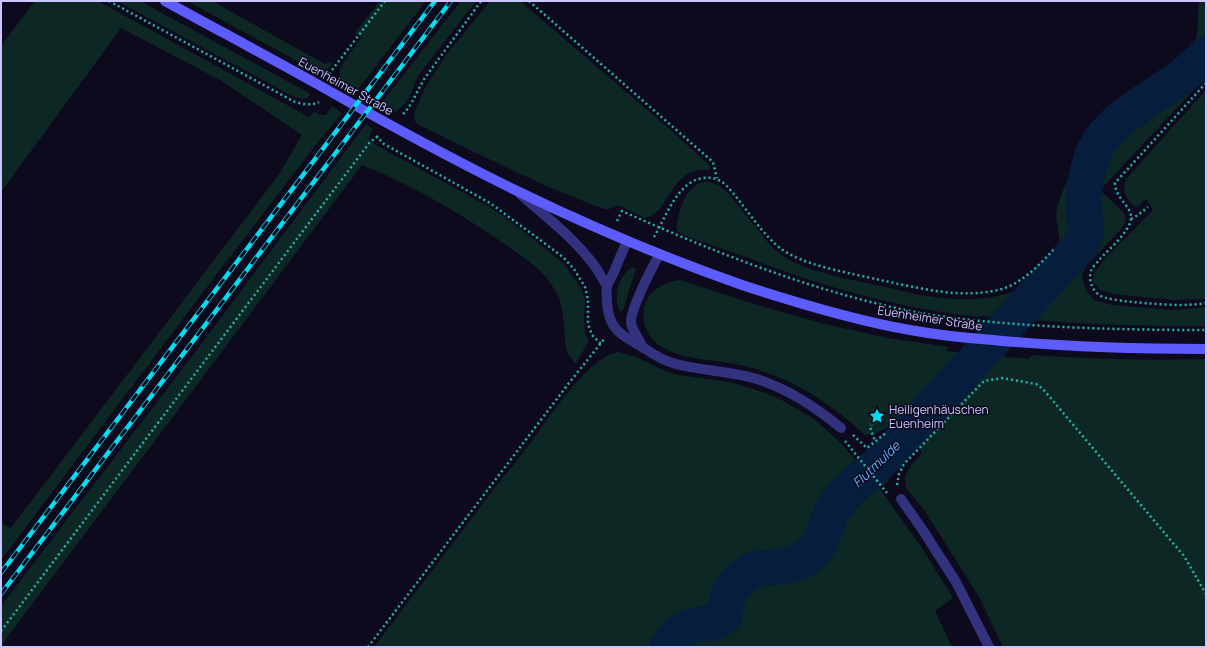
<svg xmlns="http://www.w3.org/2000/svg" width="1207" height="648" viewBox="0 0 1207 648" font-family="Manrope,sans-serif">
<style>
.green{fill:#0d2725}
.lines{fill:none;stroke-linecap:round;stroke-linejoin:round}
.river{stroke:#071d3e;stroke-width:36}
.path{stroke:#25b4a8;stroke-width:2.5;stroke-dasharray:2 3;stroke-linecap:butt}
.street{stroke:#33327f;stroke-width:10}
.secondary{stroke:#5d5dff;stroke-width:10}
.rail-casing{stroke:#00def1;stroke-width:4.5}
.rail{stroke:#0d0a1d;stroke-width:3;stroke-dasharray:9;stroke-linecap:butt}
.labels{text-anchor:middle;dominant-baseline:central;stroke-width:3;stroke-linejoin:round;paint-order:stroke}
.street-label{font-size:12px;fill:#cbc6ff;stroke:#0d0a1d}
.poi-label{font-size:12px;fill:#cbc6ff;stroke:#0d0a1d;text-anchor:start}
.water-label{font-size:13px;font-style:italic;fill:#54b4ff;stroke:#0d0a1d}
</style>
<rect width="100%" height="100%" fill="#0d0a1d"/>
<g class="green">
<polygon points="35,1 98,1 309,117 314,112 322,115 326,115 332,106 342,113 314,147 210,283 1,560 1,523 11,528 280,173 302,135 220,80 121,28 1,192 1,46"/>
<path d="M117,1H140L309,93L310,95C307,101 300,98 294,97Z"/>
<path d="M187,1H212L325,64L333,62C329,68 326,73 319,73Z"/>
<polygon points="380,1 426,1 355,93 344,87 339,72 345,60 361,38 355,33"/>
<polygon points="461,1 476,1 418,76 409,98 403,106 395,112 379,106"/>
<path d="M490,1H520L673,132L709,165L710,170C669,166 672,212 645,218L618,205C610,210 607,210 598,207L544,185L455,143L417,124L415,121L414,118L415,111L425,88L446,55Z"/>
<path d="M1199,1H1206V77L1100,190L1124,213C1127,219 1125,223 1122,228L1084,269L1082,278L1084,285L1088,293L1094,300L1112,305L1172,310L1206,307V326C1130,327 1055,323 980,316L979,317C896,308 821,286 743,256C721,248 698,241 677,232C676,224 678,218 680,210C687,186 705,171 727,192L772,247C780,254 793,263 803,266C826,275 852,280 877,285C902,291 929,298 955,299C974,300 994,298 1012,292C1024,288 1051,265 1059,254C1059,246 1060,238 1058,230C1058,225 1056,219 1056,215C1057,202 1064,189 1069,177C1079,149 1092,124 1117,106C1141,88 1179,74 1193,46C1200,32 1197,16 1199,1Z"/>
<path d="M1206,90V299L1175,300L1112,294L1099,289L1093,282L1094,274L1104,260L1153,210L1146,199L1138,207C1131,206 1124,196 1124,189C1124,186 1125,182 1126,179Z"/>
<path d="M366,124L373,129L370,135L369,139L376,145L493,209L511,222L556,257L565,265L581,288L584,296L585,304L584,318L585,334L589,340L576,364C574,362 571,359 570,357C566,352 565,343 565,337C563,322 564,305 556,292C545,271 525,258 506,245C461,214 413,185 362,165L3,643V647H1V606L193,355Z"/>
<path d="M632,267L636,268L635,272L624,307L622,311H620C613,296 618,277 632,267Z"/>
<path d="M680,280L751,303L820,323L888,338L949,347L945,351L1029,359L1032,355C1090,359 1148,361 1206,359V647H1003L979,597L925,511L906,488L905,476L911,465L921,454V450L918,448C911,452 901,460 896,467C892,475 890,479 884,486L859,455L866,457L870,456L890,437L892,433V430L888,427C880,431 874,435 865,435C829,401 784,373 735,364C709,359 681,360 659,345C641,332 637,305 655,290C662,284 671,281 680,280Z"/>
<path d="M618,352L636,357L663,370L678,375L729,382L750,388L766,393L780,399L814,419L841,443L880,489L920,545L953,598L935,611L952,647H374L500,481C512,467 523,453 534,438C553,413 587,358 618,352Z"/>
</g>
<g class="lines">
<path class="river" d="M667,647C677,630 686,626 706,623C711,623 716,622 720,619C726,615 725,610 726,603C730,587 740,576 754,570C759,568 764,568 769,568C785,566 799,565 811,554C824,541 824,529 831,514C834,507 838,502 843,496C857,481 875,468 889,453C953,384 1017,315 1080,246C1082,243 1084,239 1085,235C1088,227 1083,209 1083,199C1084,186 1088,169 1092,157C1108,111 1175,92 1206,54"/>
<g class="path">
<path d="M109,1L295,102C303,104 312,106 319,102"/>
<polyline points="529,1 713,162 717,178"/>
<polyline points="329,74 385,1"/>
<path d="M1206,83L1115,183C1115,198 1132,207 1131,218C1130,232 1109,249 1100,259C1097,263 1092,267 1091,271C1088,281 1093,293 1103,297C1112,300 1123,301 1133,302C1157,304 1182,307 1206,303"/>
<path d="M403,114C413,104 417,90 425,78C443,52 463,27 481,1"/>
<polyline points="378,136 377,137 384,144 490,203 551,248 564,258 574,269 585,287 588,300 588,324 592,335 601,344"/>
<polyline points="1131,219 1138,215 1148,207"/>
<path d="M617,221L622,211C714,252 812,291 910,311C950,319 990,322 1030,325C1089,329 1147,330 1206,330"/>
<path d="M654,237C666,217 678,180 704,178C713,177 718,179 725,184C744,204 758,230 780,248C803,266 851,273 880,280C904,285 929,291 954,293C970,294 987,293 1002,289C1024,282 1040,264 1054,249"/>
<polyline points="874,419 870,427 875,441"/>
<polyline points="853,435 867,448 887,432"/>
<polyline points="845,441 887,493"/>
<polyline points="897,485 899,474 904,464 984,381 1002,378 1036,384 1043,389 1184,556 1206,594"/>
<polyline points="1,631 370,142 377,137"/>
<polyline points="368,647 569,383 605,338"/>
</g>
<g class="street">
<path d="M520,194C546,217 576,239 596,268C600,274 603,280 607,286"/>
<path d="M627,241C623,251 618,261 614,272C612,276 609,281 607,286C606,291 607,298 607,304C610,332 622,335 644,348C654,355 664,361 676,364C703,371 730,371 757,379C788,389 817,408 841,428"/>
<path d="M643,348C640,341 632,329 631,323C630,310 652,268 659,255"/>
<polyline points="901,499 922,529 956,582 989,647"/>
</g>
<path class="secondary" d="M165,1C216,29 267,56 317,84C382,121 448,157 515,190C589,226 665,258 742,285C797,303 853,320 910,330C937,335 966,338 993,340C1064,347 1135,349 1206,349"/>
<defs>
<g id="rail">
<polyline points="1,573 435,1"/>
<polyline points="1,594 451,1"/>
</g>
</defs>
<use href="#rail" class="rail-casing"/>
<use href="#rail" class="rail"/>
</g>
<defs>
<symbol id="sight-bare" viewBox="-9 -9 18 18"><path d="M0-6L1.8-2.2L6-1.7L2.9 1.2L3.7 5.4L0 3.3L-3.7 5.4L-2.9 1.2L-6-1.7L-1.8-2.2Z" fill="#00def1" stroke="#0d0a1d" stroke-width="2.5" paint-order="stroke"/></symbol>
</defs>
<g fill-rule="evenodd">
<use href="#sight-bare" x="866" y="405" width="22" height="22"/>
</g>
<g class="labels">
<g class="street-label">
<text transform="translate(346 86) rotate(29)">Euenheimer Straße</text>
<text transform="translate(930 318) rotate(9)">Euenheimer Straße</text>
</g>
<g class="poi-label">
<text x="889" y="409">Heiligenhäuschen<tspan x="889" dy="14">Euenheim</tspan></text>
</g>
<g class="water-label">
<text transform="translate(876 464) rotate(-44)">Flutmulde</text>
</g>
</g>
<rect width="1207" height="648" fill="none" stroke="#cbc6ff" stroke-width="4"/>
</svg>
